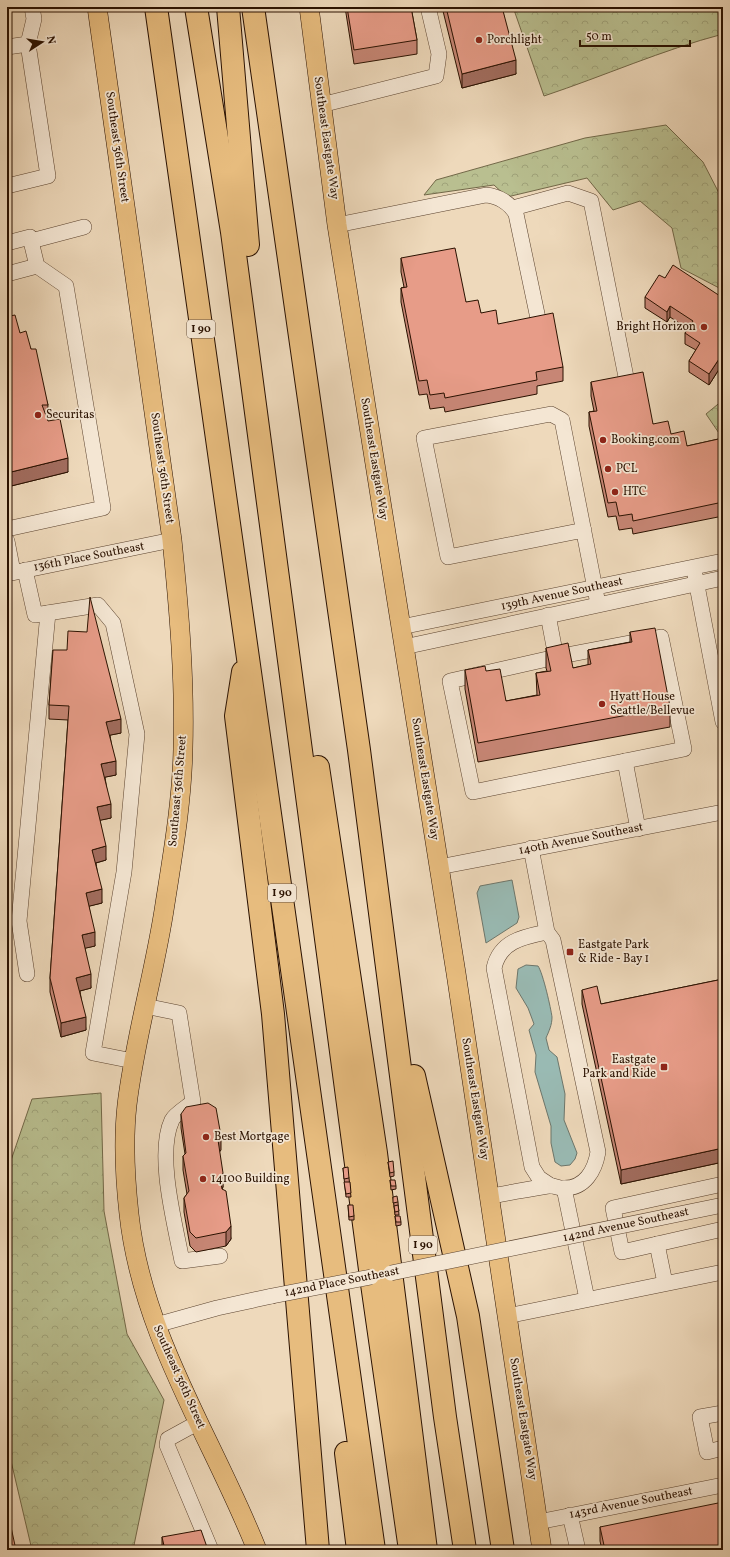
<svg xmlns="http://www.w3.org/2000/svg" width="730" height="1557" viewBox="0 0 730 1557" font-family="Vollkorn,serif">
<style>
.forest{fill:url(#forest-crowns);stroke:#726848}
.water{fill:#99bab3;stroke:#6d766b}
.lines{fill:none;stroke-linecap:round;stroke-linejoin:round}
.minor-casing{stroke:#5b432f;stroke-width:16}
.major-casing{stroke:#2a1100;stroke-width:20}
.highway-casing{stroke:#2a1100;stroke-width:24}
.minor{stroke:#f4e6d3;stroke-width:15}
.major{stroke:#e7bc7e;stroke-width:19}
.highway{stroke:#e7bc7e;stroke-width:22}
.minor-bridge-casing{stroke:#5b432f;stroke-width:16;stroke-linecap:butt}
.minor-bridge{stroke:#f4e6d3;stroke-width:15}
.wall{fill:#c78675;stroke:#2a1100}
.shaded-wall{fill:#a26d5f;stroke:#2a1100}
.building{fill:#e79c88;stroke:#2a1100}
.poi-dot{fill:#8f2418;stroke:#f4e6d3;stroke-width:1.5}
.labels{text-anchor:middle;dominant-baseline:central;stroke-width:3.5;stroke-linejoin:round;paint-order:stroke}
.shield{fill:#f4e6d3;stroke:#67513f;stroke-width:1}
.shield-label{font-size:11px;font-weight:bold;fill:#2a1100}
.poi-label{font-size:12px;fill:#2a1100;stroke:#f4e6d3;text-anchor:start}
.street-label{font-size:12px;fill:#2a1100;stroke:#f4e6d3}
</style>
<defs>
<pattern id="forest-crowns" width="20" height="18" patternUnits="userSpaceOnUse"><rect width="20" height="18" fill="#b9bf90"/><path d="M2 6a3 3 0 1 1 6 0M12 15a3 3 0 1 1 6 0" fill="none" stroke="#9fa37a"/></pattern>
</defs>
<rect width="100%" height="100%" fill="#eed9bb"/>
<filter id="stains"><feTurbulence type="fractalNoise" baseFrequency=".005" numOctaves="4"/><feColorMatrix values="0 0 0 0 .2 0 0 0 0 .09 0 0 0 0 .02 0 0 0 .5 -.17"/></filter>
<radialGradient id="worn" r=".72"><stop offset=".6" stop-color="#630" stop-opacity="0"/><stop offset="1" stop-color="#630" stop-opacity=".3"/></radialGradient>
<g class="forest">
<path d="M513,7H723V34C662,50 604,76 544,96Z"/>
<polygon points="666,125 703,162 720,195 723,193 723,290 681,268 672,228 640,201 613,210 587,178 507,197 494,185 424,195 436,180 585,138"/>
<polygon points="723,400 723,439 706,414"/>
<polygon points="101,1093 104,1211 127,1334 164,1400 133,1550 32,1550 7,1444 7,1172 32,1099"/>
</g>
<g class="water">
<polygon points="512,880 519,917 517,923 486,943 477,893 480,886"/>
<path d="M526,965L538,966C543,973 551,1009 552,1017C552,1025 549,1031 546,1038L549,1050L557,1057L565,1094L564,1120L577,1153L575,1159L570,1165L561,1166L555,1162L551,1143V1126L535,1072L536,1055L529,1030L534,1024L528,1008L516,988L518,969Z"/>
</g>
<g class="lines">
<defs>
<g id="minor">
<polyline points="7,47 28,44"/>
<polyline points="321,105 436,76 439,54 428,7"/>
<polyline points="7,186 48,176 28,44 34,19 32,7"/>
<polyline points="513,208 568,193 591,201 627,382"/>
<path d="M337,225L486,195C498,196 510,203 516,214L540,328"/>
<polyline points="31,241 84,227"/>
<polyline points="7,243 30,237 37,266 66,286 103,508 7,529"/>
<polyline points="7,274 37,266"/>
<polyline points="584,530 448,557 424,438 551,414 562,420 598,604"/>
<polyline points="7,541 13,572"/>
<polyline points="25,570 35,615 98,605 113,623 137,734 124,872 93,1053 133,1061"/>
<polyline points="7,574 172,540"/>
<polyline points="695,575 723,722"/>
<polyline points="548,615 556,657"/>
<polyline points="401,627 723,561"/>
<polygon points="661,637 684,749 473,792 450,681 556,657"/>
<polyline points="404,647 723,578"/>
<polyline points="625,761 638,829"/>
<polyline points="439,867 723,812"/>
<path d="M547,932C523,937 500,941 494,968L532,1167L539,1178L551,1186"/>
<polyline points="27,974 19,921 48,613"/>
<path d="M145,1006L179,1013L193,1102C187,1107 175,1114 172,1120C156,1154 175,1224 182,1261L220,1256"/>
<polyline points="723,1184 613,1208 622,1252 723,1229"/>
<polyline points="564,1188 587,1299"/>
<path d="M490,1196C509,1193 528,1189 548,1186C553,1185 558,1188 563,1188C585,1189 595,1170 598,1152L553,940L547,932L531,848"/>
<polyline points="657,1244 665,1283"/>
<polyline points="507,1316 723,1272"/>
<polyline points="156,1325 217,1308 272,1296"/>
<polyline points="723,1413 700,1417 707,1452 723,1448"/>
<polyline points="199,1422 168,1439 167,1445 211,1550"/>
<polyline points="570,1515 578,1550"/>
<polyline points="538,1522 723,1485"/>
</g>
<g id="major">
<path d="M97,7L172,540C179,609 185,679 183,749C182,801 173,853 165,904C155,972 135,1037 127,1105C123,1141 125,1178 129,1214C142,1336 213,1439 257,1550"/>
<polyline points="309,7 337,225 456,973 542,1550"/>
</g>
<g id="highway">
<polyline points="156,7 374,1550"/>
<polyline points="196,7 232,232 371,1277 410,1550"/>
<polyline points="228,7 248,245"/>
<polyline points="253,7 359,750 445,1417 465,1550"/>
<polyline points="243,672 236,716 273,1014 318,1550"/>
<polyline points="318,767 376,1153 426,1550"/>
<polyline points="414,1076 468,1316 503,1550"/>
<polyline points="346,1453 358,1550"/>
</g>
</defs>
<use href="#minor" class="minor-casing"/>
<use href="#major" class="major-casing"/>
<use href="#highway" class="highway-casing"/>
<use href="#minor" class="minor"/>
<use href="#major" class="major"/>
<use href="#highway" class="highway"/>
<defs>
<g id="minor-bridge">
<polyline points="391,1273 723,1205"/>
<polyline points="272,1296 371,1277"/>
</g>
</defs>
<use href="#minor-bridge" class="minor-bridge-casing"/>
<use href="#minor-bridge" class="minor-bridge"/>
</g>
<g class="wall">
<polygon points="345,7 411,7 417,40 417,54 354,64"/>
<polygon points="442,7 502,7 516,74 462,88"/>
<polygon points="401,258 466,302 481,313 563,367 563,381 537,386 537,394 445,412 444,407 430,409 427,394 419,395 401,302 401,288 404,287 401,272"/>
<polygon points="665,278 723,298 723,363 709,385 689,372 689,361 696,350 685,344 685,333 688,329 670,317 667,322 645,308 645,297"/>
<polygon points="10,316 20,333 31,349 48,405 47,419 68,472 7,487"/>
<polygon points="591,382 653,424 671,434 687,446 723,438 723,516 633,534 632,528 619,530 616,516 608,517 589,426 589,412 594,411 591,396"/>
<polygon points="630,632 670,707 670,727 478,762 465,689 465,670 486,671 506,701 537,695 536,673 547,671 546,668 546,648 573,668 588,665 588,650 630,642"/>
<polygon points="53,650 121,733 110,735 116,775 105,777 111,818 100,820 106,860 96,863 102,903 89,906 95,946 85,948 91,988 80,991 86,1030 61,1037 50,992 50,978 68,720 49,719 49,705"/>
<polygon points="723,979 723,1162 621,1184 582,1004 582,990 601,1004"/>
<polygon points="181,1114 221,1150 219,1152 223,1187 222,1189 231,1239 226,1246 196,1252 190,1246 184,1212 184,1198 187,1194 183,1170 183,1156 185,1154 181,1128"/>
<polygon points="388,1162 394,1172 394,1176 390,1177"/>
<polygon points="343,1168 349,1178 351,1197 346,1197"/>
<polygon points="390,1180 396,1186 396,1189 391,1190"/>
<polygon points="393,1197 398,1202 399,1215 395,1215"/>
<polygon points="348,1205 354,1216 354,1220 349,1220"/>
<polygon points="395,1216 401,1222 401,1225 396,1226"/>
<polygon points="600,1527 723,1550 602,1550 600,1541"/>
<polygon points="162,1537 208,1550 162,1550"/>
</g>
<g class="shaded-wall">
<polygon points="516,60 516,74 462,88 462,74"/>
<polygon points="670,306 670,317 667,322 667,312"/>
<polygon points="723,353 723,363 709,385 709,374"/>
<polygon points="68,458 68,472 7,487 7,473"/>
<polygon points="121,719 121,733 106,736 106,722"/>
<polygon points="116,761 116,775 101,778 101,764"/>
<polygon points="111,804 111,818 97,821 97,807"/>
<polygon points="106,846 106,860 92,864 92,850"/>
<polygon points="102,889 102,903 86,907 86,893"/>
<polygon points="95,932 95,946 82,949 82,935"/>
<polygon points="91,974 91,988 76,992 76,978"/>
<polygon points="86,1017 86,1030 61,1037 61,1023"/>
<polygon points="221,1136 221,1150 218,1154 218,1140"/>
<polygon points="723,1148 723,1162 621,1184 621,1170"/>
<polygon points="223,1173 223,1187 220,1192 220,1178"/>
<polygon points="231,1226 231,1239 226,1246 226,1232"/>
</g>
<g class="building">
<polygon points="347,7 411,7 417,40 354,50"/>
<polygon points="446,7 502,7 516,60 462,74"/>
<polygon points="455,248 466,302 478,300 481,313 496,310 498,324 553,313 563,367 536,372 537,380 445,398 444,393 430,395 427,380 419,381 401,288 407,287 401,258"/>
<polygon points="673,265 723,298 723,353 709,374 689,361 700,343 685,333 693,321 670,306 667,312 645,297 659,275 665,278"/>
<polygon points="7,306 10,316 15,315 20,333 26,331 31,349 36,349 48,405 42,405 48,421 60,419 68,458 7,473"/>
<polygon points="643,372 653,424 668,421 671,434 684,431 687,446 723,438 723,502 633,521 632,514 619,516 616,502 608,503 589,412 597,411 591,382"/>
<polygon points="90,597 121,719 106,722 116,761 101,764 111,804 97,807 106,846 92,850 102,889 86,893 95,932 82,935 91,974 76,978 86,1017 61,1023 50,978 69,706 49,705 53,650 67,650 68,631 87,632"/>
<polygon points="655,628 670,707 478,743 465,670 485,666 486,671 500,669 506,701 540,695 536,673 551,671 546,648 568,643 573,668 591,664 588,650 632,642 630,632"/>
<polygon points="723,979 723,1148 621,1170 582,990 597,986 601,1004"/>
<polygon points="208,1103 216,1108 221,1136 218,1140 223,1173 220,1178 222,1189 226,1191 231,1226 226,1232 196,1238 190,1232 184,1198 189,1191 183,1156 186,1153 181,1114 186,1107"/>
<polygon points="393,1161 394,1172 390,1173 388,1162"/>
<polygon points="348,1167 349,1178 344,1179 343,1168"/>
<polygon points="390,1180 395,1180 396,1186 391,1186"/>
<polygon points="344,1182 350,1182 351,1193 346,1194"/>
<polygon points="397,1196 398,1202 393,1203 393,1197"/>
<polygon points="348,1205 353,1205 354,1216 349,1217"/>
<polygon points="398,1205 399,1211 395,1212 394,1206"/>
<polygon points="395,1216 400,1216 401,1222 396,1222"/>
<polygon points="723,1502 723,1550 605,1550 600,1527"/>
<polygon points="11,1527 16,1550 7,1550 7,1528"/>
<polygon points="201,1530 208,1550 165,1550 162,1537"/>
</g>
<g class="poi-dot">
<circle cx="479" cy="40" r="4"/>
<circle cx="704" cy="327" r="4"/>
<circle cx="38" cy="415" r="4"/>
<circle cx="603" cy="440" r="4"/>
<circle cx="608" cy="469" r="4"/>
<circle cx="615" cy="492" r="4"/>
<circle cx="602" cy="704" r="4"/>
<rect x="566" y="948" width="8" height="8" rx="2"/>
<rect x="660" y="1063" width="8" height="8" rx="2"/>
<circle cx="206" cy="1137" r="4"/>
<circle cx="203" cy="1179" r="4"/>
</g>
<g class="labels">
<g class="shield">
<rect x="187" y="320" width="28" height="18" rx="3"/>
<rect x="268" y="884" width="28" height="18" rx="3"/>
<rect x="409" y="1236" width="28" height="18" rx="3"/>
</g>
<g class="shield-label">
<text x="201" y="329">I 90</text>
<text x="282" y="893">I 90</text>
<text x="423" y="1245">I 90</text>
</g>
<g class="poi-label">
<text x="487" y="40">Porchlight</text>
<text x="696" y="327" text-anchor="end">Bright Horizon</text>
<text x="46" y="415">Securitas</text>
<text x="611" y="440">Booking.com</text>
<text x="616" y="469">PCL</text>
<text x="623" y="492">HTC</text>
<text x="610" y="697">Hyatt House<tspan x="610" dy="14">Seattle/Bellevue</tspan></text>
<text x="578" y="945">Eastgate Park<tspan x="578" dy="14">&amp; Ride - Bay 1</tspan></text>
<text x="656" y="1060" text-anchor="end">Eastgate<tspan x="656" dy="14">Park and Ride</tspan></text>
<text x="214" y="1137">Best Mortgage</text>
<text x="211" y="1179">14100 Building</text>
</g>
<g class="street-label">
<text transform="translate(326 138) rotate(82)">Southeast Eastgate Way</text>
<text transform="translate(117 147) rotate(82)">Southeast 36th Street</text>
<text transform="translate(374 459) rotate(81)">Southeast Eastgate Way</text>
<text transform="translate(162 468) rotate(82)">Southeast 36th Street</text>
<text transform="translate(89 557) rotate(-11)">136th Place Southeast</text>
<text transform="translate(562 594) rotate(-12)">139th Avenue Southeast</text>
<text transform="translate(425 779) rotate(81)">Southeast Eastgate Way</text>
<text transform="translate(178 791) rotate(-85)">Southeast 36th Street</text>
<text transform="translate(581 839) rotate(-11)">140th Avenue Southeast</text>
<text transform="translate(475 1099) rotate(81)">Southeast Eastgate Way</text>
<text transform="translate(626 1225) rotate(-12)">142nd Avenue Southeast</text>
<text transform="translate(342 1282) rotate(-11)">142nd Place Southeast</text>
<text transform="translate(179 1377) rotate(66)">Southeast 36th Street</text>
<text transform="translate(523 1419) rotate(81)">Southeast Eastgate Way</text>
<text transform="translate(631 1503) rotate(-11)">143rd Avenue Southeast</text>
</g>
</g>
<rect width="730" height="1557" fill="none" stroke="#eed9bb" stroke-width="24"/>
<rect x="8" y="8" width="714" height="1541" fill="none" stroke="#2a1100" stroke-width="2"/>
<rect x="12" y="12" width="706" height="1533" fill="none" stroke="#2a1100"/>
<g transform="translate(42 42) rotate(78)" stroke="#f4e6d3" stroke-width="3" paint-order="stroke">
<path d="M0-3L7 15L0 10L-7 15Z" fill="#2a1100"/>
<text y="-6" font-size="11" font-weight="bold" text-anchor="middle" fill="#2a1100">N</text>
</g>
<path d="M580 40v6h110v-6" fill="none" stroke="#2a1100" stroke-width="2"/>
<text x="586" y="40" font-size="12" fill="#2a1100" stroke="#f4e6d3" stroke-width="3" paint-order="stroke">50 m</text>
<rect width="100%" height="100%" filter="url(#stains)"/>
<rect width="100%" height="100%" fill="url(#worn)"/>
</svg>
